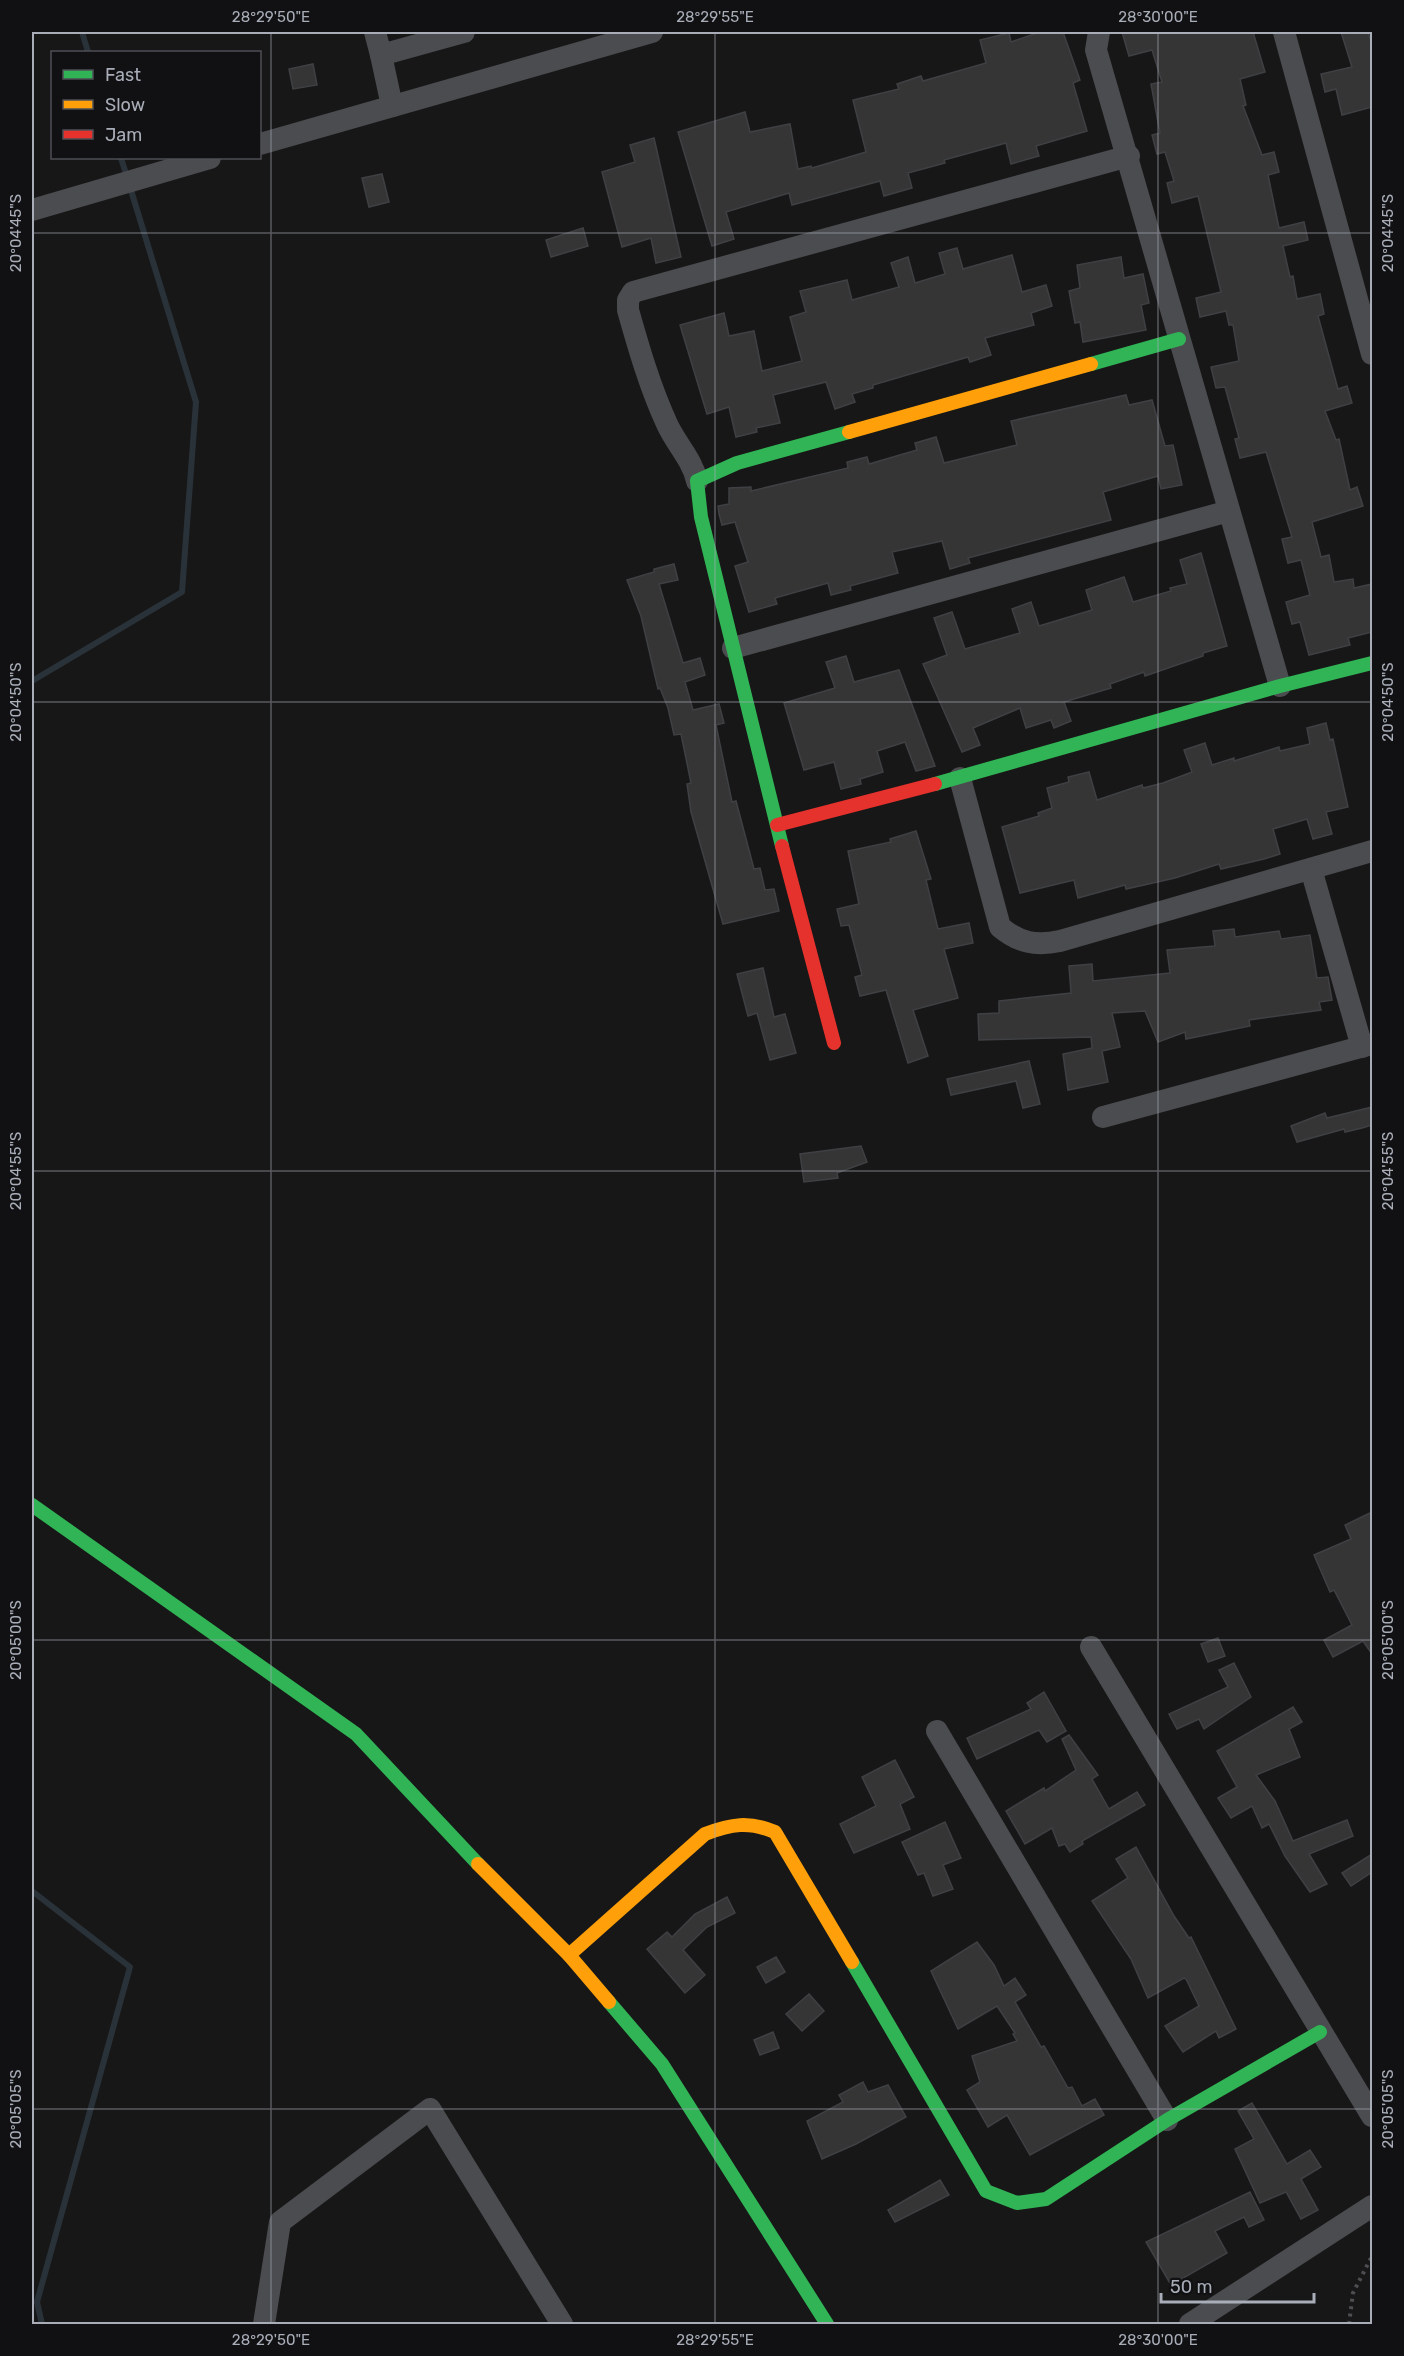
<svg xmlns="http://www.w3.org/2000/svg" width="1404" height="2356" viewBox="0 0 1404 2356" font-family="Rubik,sans-serif">
<style>
.lines{fill:none;stroke-linecap:round;stroke-linejoin:round}
.stream{stroke:#2a3239;stroke-width:6}
.building{fill:#353536;stroke:#3f4043;stroke-width:1.5}
.path{stroke:#4d4e52;stroke-width:4;stroke-dasharray:3 4.5;stroke-linecap:butt}
.street{stroke:#4b4c50;stroke-width:22}
.fast{stroke:#30b455;stroke-width:14}
.slow{stroke:#ff9f0a;stroke-width:14}
.jam{stroke:#e5322d;stroke-width:14}
.ticks{fill:none;stroke:#a8adb8;stroke-width:1.5;stroke-opacity:0.45}
.neatline{fill:none;stroke:#a8adb8;stroke-width:2}
.ticks-label{font-size:15px;text-anchor:middle;fill:#a8adb8}
</style>
<rect width="100%" height="100%" fill="#171717"/>
<g class="lines">
<g class="stream">
<polyline points="82,32 88,52"/>
<polyline points="121,158 127,177"/>
<polyline points="32,681 182,592 196,402 130,187"/>
<polyline points="32,1891 130,1967 37,2302 42,2324"/>
</g>
</g>
<g class="building">
<polygon points="1040,32 1063,32 1080,80 1073,83 1087,131 1036,146 1039,156 1011,164 1006,143 944,160 945,163 908,173 912,188 884,196 880,181 792,205 789,193 726,212 734,239 712,246 678,132 745,112 750,132 790,124 798,169 811,166 812,168 866,152 853,100 899,89 897,84 921,76 923,81 986,63 980,40 1009,33 1011,42"/>
<polygon points="1122,32 1253,32 1265,72 1240,79 1246,105 1243,106 1262,155 1274,152 1279,172 1268,175 1279,228 1304,222 1308,240 1283,246 1290,277 1293,276 1297,299 1320,294 1324,314 1318,316 1338,389 1347,386 1352,403 1325,411 1336,440 1339,439 1350,490 1357,487 1363,506 1312,522 1321,557 1329,555 1334,582 1353,579 1354,588 1372,584 1372,632 1348,638 1350,645 1309,655 1300,622 1292,624 1286,602 1310,595 1301,560 1288,563 1282,539 1292,537 1266,452 1240,458 1235,439 1239,438 1225,387 1216,388 1211,367 1239,361 1233,325 1229,325 1226,311 1200,317 1196,298 1221,292 1198,196 1172,203 1167,183 1174,181 1165,152 1157,154 1152,135 1160,133 1151,84 1162,82 1152,50 1129,56"/>
<polygon points="1341,32 1368,32 1372,45 1372,107 1342,115 1336,89 1325,92 1321,74 1352,67"/>
<polygon points="313,64 317,85 293,89 289,69"/>
<polygon points="654,138 681,257 656,263 651,238 622,247 602,172 635,162 630,145"/>
<polygon points="382,174 389,202 369,207 362,178"/>
<polygon points="583,228 588,246 551,257 546,240"/>
<polygon points="957,248 963,269 1012,255 1022,292 1046,285 1052,306 1031,313 1034,325 985,338 991,355 970,362 968,357 873,385 873,388 852,394 855,402 835,409 826,382 773,395 780,423 756,428 757,432 736,437 729,407 707,414 680,325 724,313 729,336 754,331 762,371 802,361 790,317 806,312 800,291 847,280 852,300 899,287 891,263 908,257 915,283 945,274 939,253"/>
<polygon points="1121,257 1124,278 1143,274 1149,303 1141,305 1146,330 1083,342 1080,322 1075,323 1069,291 1080,288 1077,265"/>
<polygon points="1126,395 1129,405 1152,400 1165,446 1173,445 1182,485 1161,489 1158,476 1103,492 1111,520 968,558 970,563 950,569 942,541 892,552 898,573 850,586 851,590 831,595 828,583 775,598 777,604 749,612 735,566 748,562 735,522 722,525 719,514 718,506 729,504 729,488 751,487 751,491 848,468 847,462 867,457 869,464 917,450 915,443 936,437 944,463 1017,445 1011,421"/>
<polygon points="1201,553 1227,646 1203,653 1203,656 1145,676 1144,672 1110,684 1111,688 1064,702 1071,721 1054,728 1051,720 1026,728 1020,708 973,728 980,745 962,752 923,664 947,655 934,618 952,612 965,649 1020,633 1012,609 1031,602 1039,626 1092,610 1086,590 1124,577 1133,602 1171,591 1170,588 1187,584 1180,560"/>
<polygon points="674,564 678,580 659,584 683,663 700,658 705,675 685,682 693,710 719,704 724,723 716,725 732,802 736,801 754,869 760,868 765,890 774,889 779,911 723,924 691,812 687,784 691,783 681,734 674,735 668,708 660,688 658,689 641,616 627,580 654,572 654,569"/>
<polygon points="846,656 854,682 899,670 935,766 916,771 905,742 877,751 883,772 860,779 861,784 841,789 834,762 804,770 784,703 835,688 826,662"/>
<polygon points="1326,723 1330,740 1333,739 1348,807 1326,812 1332,834 1313,839 1307,819 1273,829 1280,854 1264,859 1221,869 1219,864 1175,878 1126,889 1125,885 1078,898 1074,880 1020,893 1002,827 1039,816 1038,813 1052,808 1047,788 1069,782 1068,777 1089,772 1097,800 1142,785 1143,788 1163,783 1192,772 1184,750 1205,743 1212,765 1234,758 1234,761 1279,747 1280,751 1310,744 1307,728"/>
<polygon points="916,831 931,879 926,880 938,929 969,923 973,943 944,949 958,998 913,1010 928,1056 908,1063 886,990 860,996 855,977 862,975 849,925 841,926 837,909 859,904 848,851 891,842 890,839"/>
<polygon points="1234,929 1235,937 1279,931 1281,939 1310,935 1317,978 1328,977 1332,1000 1319,1002 1321,1010 1249,1020 1250,1026 1186,1039 1185,1032 1158,1042 1145,1011 1112,1013 1120,1047 1102,1051 1108,1082 1068,1090 1063,1054 1092,1048 1091,1037 979,1040 978,1014 999,1013 999,1001 1071,993 1069,966 1092,964 1093,981 1170,973 1167,950 1215,946 1213,931"/>
<polygon points="763,968 774,1017 785,1014 796,1053 770,1060 757,1013 748,1016 737,974"/>
<polygon points="1029,1061 1040,1104 1023,1108 1016,1081 951,1095 947,1079"/>
<polygon points="1372,1107 1372,1125 1362,1128 1345,1132 1344,1129 1297,1142 1291,1126 1325,1113 1327,1118"/>
<polygon points="861,1146 867,1162 837,1173 838,1178 804,1182 800,1154"/>
<polygon points="1372,1512 1372,1654 1363,1641 1333,1657 1324,1640 1352,1625 1334,1590 1330,1592 1314,1555 1351,1539 1345,1525"/>
<polygon points="1218,1638 1225,1656 1208,1662 1201,1644"/>
<polygon points="1234,1663 1251,1697 1204,1729 1199,1719 1177,1729 1169,1714 1228,1687 1219,1670"/>
<polygon points="1044,1692 1066,1731 1047,1742 1039,1730 977,1759 967,1738 1031,1709 1027,1703"/>
<polygon points="1293,1707 1302,1722 1289,1729 1300,1757 1256,1775 1275,1801 1293,1841 1347,1820 1353,1836 1309,1854 1327,1884 1310,1892 1285,1856 1269,1824 1262,1828 1252,1806 1231,1818 1218,1798 1237,1787 1217,1751"/>
<polygon points="1069,1735 1098,1775 1092,1779 1109,1809 1137,1792 1145,1805 1082,1841 1083,1844 1070,1852 1065,1844 1059,1846 1052,1828 1025,1844 1006,1811 1044,1788 1045,1791 1076,1770 1062,1739"/>
<polygon points="895,1760 914,1797 900,1804 910,1829 854,1853 840,1824 876,1806 862,1777"/>
<polygon points="945,1822 961,1858 943,1865 953,1889 933,1896 924,1873 918,1875 902,1842"/>
<polygon points="1136,1847 1174,1916 1189,1938 1191,1937 1236,2029 1219,2038 1216,2031 1183,2052 1165,2026 1199,2006 1186,1979 1184,1978 1148,1998 1131,1959 1092,1901 1128,1878 1116,1859"/>
<polygon points="1372,1854 1372,1872 1351,1886 1342,1873"/>
<polygon points="727,1897 735,1913 707,1927 683,1950 705,1975 685,1993 647,1949 667,1932 672,1937 695,1914"/>
<polygon points="977,1942 994,1965 1004,1986 1015,1978 1026,1995 1015,2002 1041,2047 1044,2046 1068,2088 1072,2087 1082,2106 1095,2099 1104,2115 1030,2155 1007,2115 988,2127 967,2090 980,2082 972,2056 1017,2041 1013,2034 1015,2033 997,2006 958,2029 931,1971"/>
<polygon points="776,1957 785,1972 766,1983 757,1967"/>
<polygon points="809,1994 824,2011 802,2031 786,2014"/>
<polygon points="773,2032 779,2048 760,2055 754,2040"/>
<polygon points="863,2082 868,2092 888,2085 906,2117 856,2144 822,2159 807,2121 843,2102 839,2095"/>
<polygon points="1252,2103 1287,2164 1310,2150 1321,2167 1301,2179 1318,2210 1301,2219 1286,2192 1260,2203 1235,2149 1254,2139 1238,2111"/>
<polygon points="940,2180 949,2195 895,2222 888,2210"/>
<polygon points="1250,2192 1264,2220 1249,2227 1244,2217 1215,2231 1227,2253 1171,2285 1146,2242"/>
</g>
<g class="lines">
<polyline class="path" points="1349,2324 1353,2293 1372,2256"/>
<g class="street">
<polyline points="375,32 381,55 464,32"/>
<polyline points="1099,32 1096,50 1280,686"/>
<polyline points="1284,32 1372,354"/>
<polyline points="381,55 392,106"/>
<polyline points="260,144 652,32"/>
<polyline points="32,210 210,158"/>
<path d="M697,481C692,459 676,444 667,424C650,387 639,349 628,310V300L633,292L1129,156"/>
<polyline points="733,648 1229,511"/>
<path d="M960,778L1000,927C1019,943 1036,946 1060,941L1372,851"/>
<polyline points="1311,869 1362,1047"/>
<polyline points="1103,1117 1372,1044"/>
<polyline points="1091,1647 1372,2116"/>
<polyline points="937,1731 1167,2120"/>
<polyline points="264,2324 280,2222 430,2109 562,2324"/>
<polyline points="1190,2324 1372,2206"/>
</g>
<g class="fast">
<polyline points="1091,364 1179,339"/>
<polyline points="935,784 1280,686 1372,663"/>
<polyline points="782,846 701,517 697,481 737,463 849,432"/>
<polyline points="32,1505 356,1734 478,1864"/>
<polyline points="852,1962 986,2191 1017,2203 1046,2199 1167,2120 1320,2032"/>
<polyline points="609,2002 662,2064 827,2324"/>
</g>
<g class="slow">
<polyline points="849,432 1091,364"/>
<polyline points="478,1864 569,1955 609,2002"/>
<path d="M569,1955L705,1834C731,1824 749,1821 775,1832L852,1962"/>
</g>
<g class="jam">
<polyline points="777,825 935,784"/>
<polyline points="782,846 834,1043"/>
</g>
</g>
<path class="ticks" d="M271,32V2324M715,32V2324M1158,32V2324M32,233H1372M32,702H1372M32,1171H1372M32,1640H1372M32,2109H1372"/>
<rect width="1404" height="2356" fill="none" stroke="#111113" stroke-width="66"/>
<rect x="51" y="51" width="210" height="108" fill="#111113" stroke="#4d4f55" stroke-width="1.5"/>
<rect x="63" y="70" width="30" height="9" fill="#30b455" stroke="#4d4f55" stroke-width="1.5"/>
<text x="105" y="81" font-size="18" fill="#a8adb8">Fast</text>
<rect x="63" y="100" width="30" height="9" fill="#ff9f0a" stroke="#4d4f55" stroke-width="1.5"/>
<text x="105" y="111" font-size="18" fill="#a8adb8">Slow</text>
<rect x="63" y="130" width="30" height="9" fill="#e5322d" stroke="#4d4f55" stroke-width="1.5"/>
<text x="105" y="141" font-size="18" fill="#a8adb8">Jam</text>
<path d="M1161 2293v9h153v-9" fill="none" stroke="#a8adb8" stroke-width="3"/>
<text x="1170" y="2293" font-size="18" fill="#a8adb8" stroke="#111113" stroke-width="4.5" paint-order="stroke">50 m</text>
<rect x="33" y="33" width="1338" height="2290" class="neatline"/>
<g class="ticks-label">
<text x="271" y="22">28°29'50"E</text>
<text x="715" y="22">28°29'55"E</text>
<text x="1158" y="22">28°30'00"E</text>
<text transform="translate(16 233) rotate(-90)" y="5">20°04'45"S</text>
<text transform="translate(1388 233) rotate(-90)" y="5">20°04'45"S</text>
<text transform="translate(16 702) rotate(-90)" y="5">20°04'50"S</text>
<text transform="translate(1388 702) rotate(-90)" y="5">20°04'50"S</text>
<text transform="translate(16 1171) rotate(-90)" y="5">20°04'55"S</text>
<text transform="translate(1388 1171) rotate(-90)" y="5">20°04'55"S</text>
<text transform="translate(16 1640) rotate(-90)" y="5">20°05'00"S</text>
<text transform="translate(1388 1640) rotate(-90)" y="5">20°05'00"S</text>
<text transform="translate(16 2109) rotate(-90)" y="5">20°05'05"S</text>
<text transform="translate(1388 2109) rotate(-90)" y="5">20°05'05"S</text>
<text x="271" y="2345">28°29'50"E</text>
<text x="715" y="2345">28°29'55"E</text>
<text x="1158" y="2345">28°30'00"E</text>
</g>
</svg>
